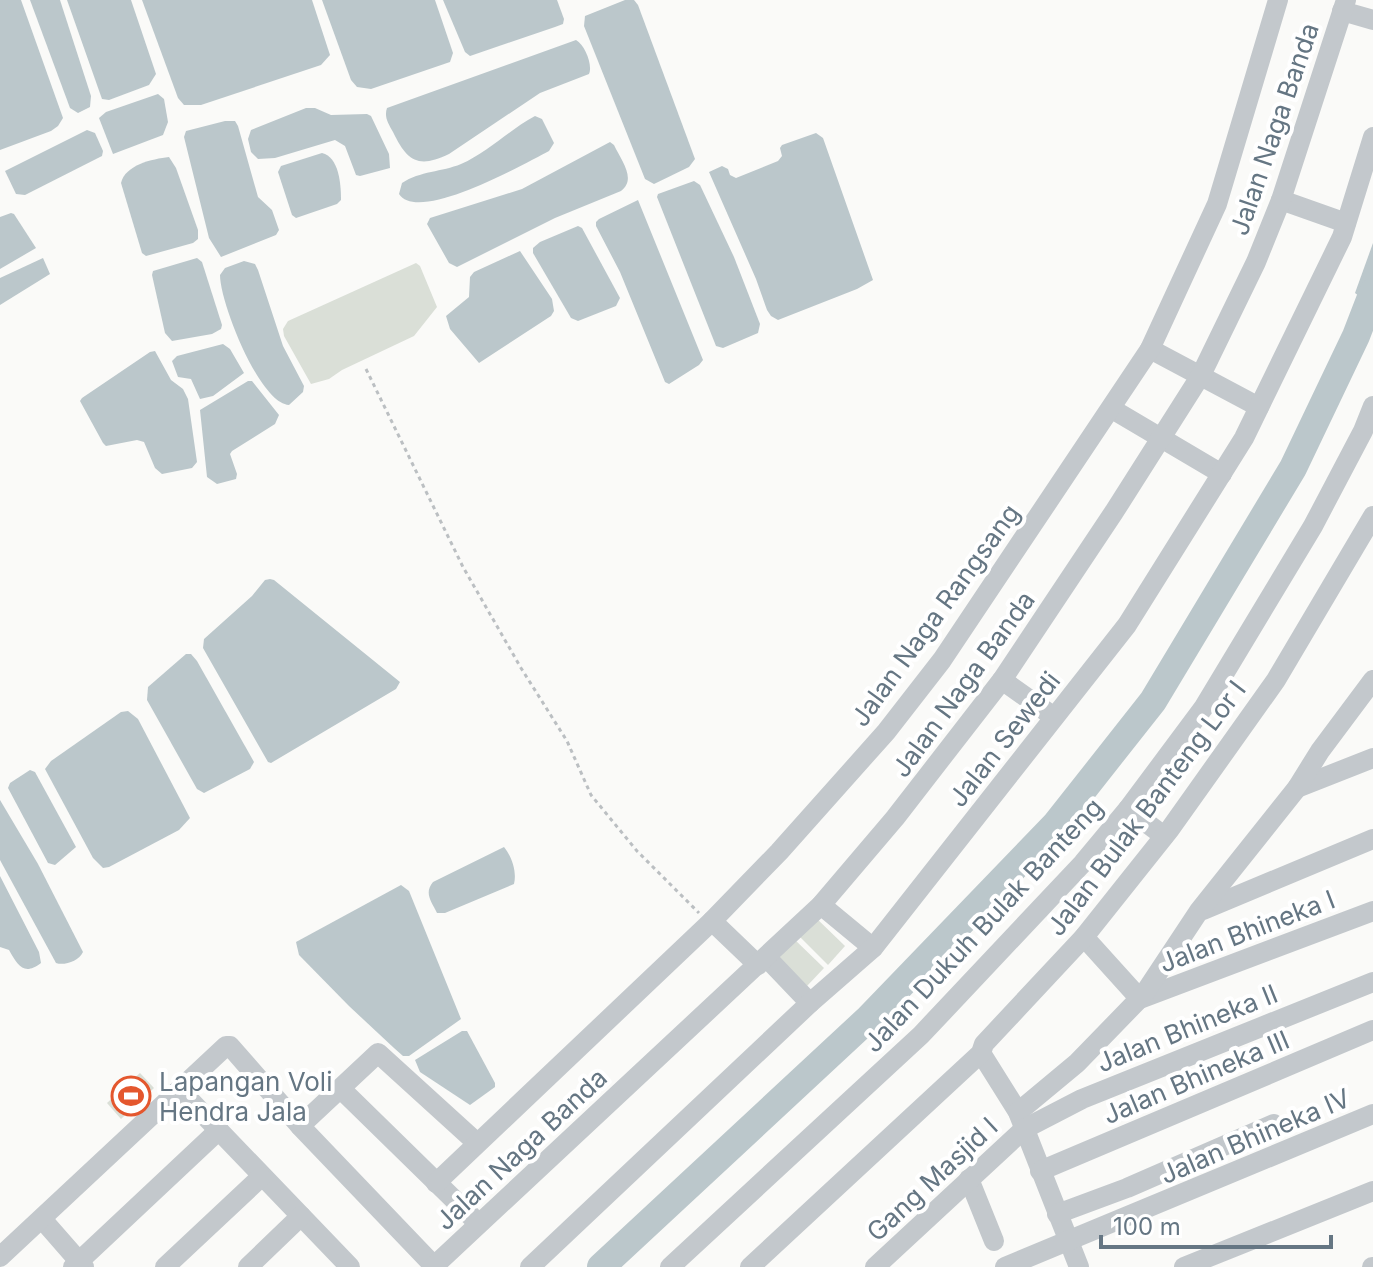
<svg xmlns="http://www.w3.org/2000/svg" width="1373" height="1267" viewBox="0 0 1373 1267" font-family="Inter,sans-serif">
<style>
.green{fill:#dadfd7}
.water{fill:#bbc7cb}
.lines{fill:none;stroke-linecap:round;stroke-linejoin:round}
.river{stroke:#bbc7cb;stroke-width:28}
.path{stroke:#bbbfc2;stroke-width:3;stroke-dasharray:4 4;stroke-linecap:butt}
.minor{stroke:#c3c8cc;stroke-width:20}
.labels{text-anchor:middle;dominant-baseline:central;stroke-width:8;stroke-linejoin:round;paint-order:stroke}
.street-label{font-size:26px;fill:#657683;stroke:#fff}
.poi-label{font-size:26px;fill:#657683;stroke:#fff;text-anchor:start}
</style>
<rect width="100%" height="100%" fill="#fafaf8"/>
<g class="green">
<polygon points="416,263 420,266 437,307 414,336 342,370 329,379 311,384 284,336 283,329 288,321"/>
<polygon points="814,916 845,946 828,965 797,934"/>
<polygon points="793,938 824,968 807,986 776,956"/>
<polygon points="140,1073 154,1088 121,1119 107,1103"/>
</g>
<g class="water">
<polygon points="0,0 21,0 63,118 58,126 51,131 0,150"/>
<polygon points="30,0 60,0 91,96 90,107 78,113 70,108"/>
<polygon points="67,0 131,0 156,74 149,85 109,100 102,99"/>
<polygon points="142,0 312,0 330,55 321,65 201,105 184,105 178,98"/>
<polygon points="322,0 435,0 453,53 450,62 371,89 357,87 351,80"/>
<polygon points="443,0 557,0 564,19 563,24 555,27 470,56 465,52"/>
<polygon points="625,0 634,0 638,5 695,159 689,167 654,184 645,179 584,26 585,16"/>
<path d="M576,40C585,45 593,65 589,74L540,93L449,154C418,169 407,161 393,132C388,123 384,117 387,108Z"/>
<polygon points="158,94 164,99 168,122 163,135 113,154 99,118 106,112"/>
<polygon points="306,108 315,108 331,115 367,114 371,116 389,154 390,168 360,176 356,175 345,146 335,140 275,158 258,159 251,152 248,139 251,130"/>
<path d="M535,116L542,119L554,143L549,151C524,164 418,224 399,194L402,183C420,171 442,172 461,164C488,152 509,130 535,116Z"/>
<polygon points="225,121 235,121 238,126 258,197 272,210 279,230 276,235 221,257 209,238 184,137 186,131"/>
<polygon points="87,130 95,133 103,151 102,156 25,195 16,194 5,171"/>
<polygon points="816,133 823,138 873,280 857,289 778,320 771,316 767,310 756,279 709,172 722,166 728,169 730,175 736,178 778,161 782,156 780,148 782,145"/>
<path d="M610,142L614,145C621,160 637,179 621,191L555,218L457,267L449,263L427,224L430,218L522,189Z"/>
<path d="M322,153C339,157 341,184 341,200L337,204L296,218L292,215L278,172L281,166Z"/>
<path d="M169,157L176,168L198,230V239L193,243L146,256L142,253L121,183C125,165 152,159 169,157Z"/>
<polygon points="694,181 700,185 734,257 760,324 758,333 723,348 716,346 657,197 658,194"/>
<polygon points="638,200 703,360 699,365 669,384 665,382 620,272 596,226 596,222 599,219"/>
<polygon points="11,213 14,214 36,248 0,269 0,217"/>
<polygon points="578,226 582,228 620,298 616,306 578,321 571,318 533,253 533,248 540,242"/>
<polygon points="1373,243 1373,307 1355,293"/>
<polygon points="520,251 552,299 554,311 551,316 479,363 450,329 446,316 469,297 470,277 474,272"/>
<polygon points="43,258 50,274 0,305 0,278"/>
<polygon points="197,258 202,262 222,325 221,329 212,334 172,341 165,333 152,275 153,271"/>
<path d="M244,261L255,264L258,270L283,346L304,386L303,392L289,405C260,404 220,303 220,275L225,268Z"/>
<polygon points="223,344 230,349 244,373 213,396 200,399 191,379 178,377 172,361 177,356"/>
<polygon points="155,351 171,380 183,389 188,399 197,462 192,468 162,474 155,468 144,442 137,440 106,446 103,443 80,401 82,398 150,352"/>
<polygon points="248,381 252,381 279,415 275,424 232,451 230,454 237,474 236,479 217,484 207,477 200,410"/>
<polygon points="270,579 274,580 400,682 396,689 271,763 268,762 203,648 204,639 252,596 265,580"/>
<polygon points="186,654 191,654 197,661 254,762 250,769 204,793 197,789 147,700 148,687"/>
<polygon points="128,711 138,719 190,818 179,830 109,867 103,868 93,858 45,769 51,761 121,712"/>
<polygon points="30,770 35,772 76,847 55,865 48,863 8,788 10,783"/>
<path d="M0,800L38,864L83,952C79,961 64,966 56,963L0,860Z"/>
<path d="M504,847C512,857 517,872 514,884L445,913H437C431,901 424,893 433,882Z"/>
<path d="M0,876L39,952L41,963C24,976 18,966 9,950L0,947Z"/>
<polygon points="401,885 409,891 461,1019 409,1056 403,1056 394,1048 349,1006 299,955 296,942"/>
<polygon points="462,1031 467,1031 495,1083 495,1087 470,1105 420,1072 415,1060"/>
</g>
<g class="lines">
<polyline class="river" points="601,1267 869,1018 1056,824 1153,701 1293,468 1356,336 1373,292"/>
<polyline class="path" points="366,369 463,567 521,668 567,741 591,795 637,851 699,913"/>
<g class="minor">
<polyline points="1342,11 1373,20"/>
<polyline points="1281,200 1346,223"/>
<polyline points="1150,349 1259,407"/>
<polyline points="1112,409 1222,474"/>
<polyline points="1002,680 1054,717"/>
<polyline points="1297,788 1373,758"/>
<polyline points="1128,809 1164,836"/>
<polyline points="821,905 873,948"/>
<polyline points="1203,910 1373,839"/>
<polyline points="712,921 758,965"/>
<polyline points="1084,937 1140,999 1373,911"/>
<polyline points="767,958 810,1003"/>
<polyline points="981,1053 1018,1112 1079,1267"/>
<polyline points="341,1089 478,1223"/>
<polyline points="180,1090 350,1267"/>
<polyline points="1018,1112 1077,1063 1144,994 1199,911 1297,788 1320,751 1373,680"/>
<polyline points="300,1126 378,1053 477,1143"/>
<polyline points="1040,1171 1373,1030"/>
<polyline points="969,1179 994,1241"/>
<polyline points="436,1183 712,921 779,852 886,732 942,660 1150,349 1217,204 1278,0"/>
<polyline points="1057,1214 1127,1188 1274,1124"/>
<polyline points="42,1219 84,1267"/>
<polyline points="0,1257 226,1046 230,1046 300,1126 434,1266"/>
<polyline points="73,1267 219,1130"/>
<polyline points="165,1267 261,1177"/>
<polyline points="248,1267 301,1216"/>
<polyline points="433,1267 821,905 895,818 1002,680 1114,512 1201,375 1256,262 1281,200 1346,0"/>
<polyline points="530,1267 810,1003 873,948 1127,625 1244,438 1342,237 1373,137"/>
<polyline points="670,1267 921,1035 1083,863 1128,809 1204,707 1313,526 1363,431 1373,406"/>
<polyline points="750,1267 981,1053 984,1044 1084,937 1170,829 1276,680 1373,516"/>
<polyline points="875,1267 1024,1129 1082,1099 1373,982"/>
<polyline points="1005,1267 1373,1114"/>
<polyline points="1184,1267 1373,1191"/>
<polyline points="1372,1267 1373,1267"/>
</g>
</g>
<defs>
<symbol id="stadium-ring" viewBox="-11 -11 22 22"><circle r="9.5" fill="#fff" stroke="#e4572e" stroke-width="1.5"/><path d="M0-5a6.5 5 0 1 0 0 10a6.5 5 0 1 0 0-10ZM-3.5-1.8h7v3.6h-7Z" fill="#e4572e"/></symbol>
</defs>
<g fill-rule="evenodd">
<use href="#stadium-ring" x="109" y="1074" width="44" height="44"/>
</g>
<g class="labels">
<g class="street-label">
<text transform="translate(1274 129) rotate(-71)">Jalan Naga Banda</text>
<text transform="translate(935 615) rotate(-54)">Jalan Naga Rangsang</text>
<text transform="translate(963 684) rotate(-54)">Jalan Naga Banda</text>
<text transform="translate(1004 739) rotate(-52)">Jalan Sewedi</text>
<text transform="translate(1146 808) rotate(-53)">Jalan Bulak Banteng Lor I</text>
<text transform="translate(983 925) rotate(-47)">Jalan Dukuh Bulak Banteng</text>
<text transform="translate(1247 931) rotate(-21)">Jalan Bhineka I</text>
<text transform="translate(1187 1028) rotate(-22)">Jalan Bhineka II</text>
<text transform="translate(1196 1077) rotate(-23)">Jalan Bhineka III</text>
<text transform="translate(1255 1136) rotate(-23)">Jalan Bhineka IV</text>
<text transform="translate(521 1149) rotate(-43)">Jalan Naga Banda</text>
<text transform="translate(932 1179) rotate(-43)">Gang Masjid I</text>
</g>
<g class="poi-label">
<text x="159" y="1081">Lapangan Voli<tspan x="159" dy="30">Hendra Jala</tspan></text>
</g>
</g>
<path d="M1101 1235v12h230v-12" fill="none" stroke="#657683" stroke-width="4"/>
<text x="1113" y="1235" font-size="24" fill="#657683" stroke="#ffffff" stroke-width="6" paint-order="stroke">100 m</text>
</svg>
